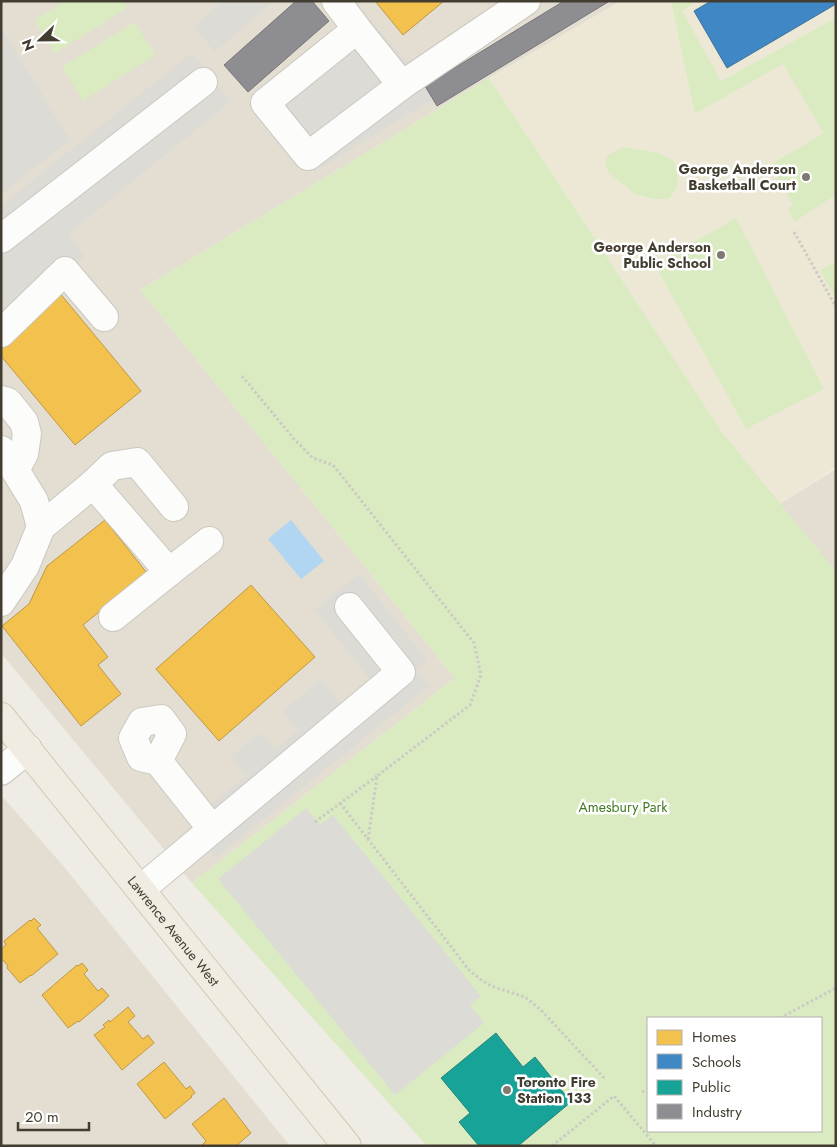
<svg xmlns="http://www.w3.org/2000/svg" width="837" height="1147" viewBox="0 0 837 1147" font-family="Jost,sans-serif">
<style>
.residential{fill:#e3ded1}
.education{fill:#ede8d6}
.green{fill:#daebc2;fill-rule:evenodd}
.parking{fill:#dddbd5}
.water{fill:#b0d6f1}
.homes{fill:#f2c14e;stroke:#be9945}
.schools{fill:#3f88c5;stroke:#407299}
.public{fill:#17a398;stroke:#248479}
.industry{fill:#8d8d92;stroke:#777575}
.lines{fill:none;stroke-linecap:round;stroke-linejoin:round}
.minor-casing{stroke:#cac8c1;stroke-width:30}
.major-casing{stroke:#d2c9b1;stroke-width:30}
.path{stroke:#cccac5;stroke-width:3;stroke-dasharray:2.5 2.5;stroke-linecap:butt}
.minor{stroke:#fcfcfb;stroke-width:28}
.major{stroke:#f0ece1;stroke-width:28}
.poi-dot{fill:#7f7a70;stroke:#fff;stroke-width:2}
.labels{text-anchor:middle;dominant-baseline:central;stroke-width:5;stroke-linejoin:round;paint-order:stroke}
.poi-label{font-size:14px;font-weight:bold;fill:#433d31;stroke:#fff;text-anchor:end}
.park-label{font-size:14px;fill:#407921;stroke:#fff}
.street-label{font-size:14px;fill:#433d31;stroke:#fff}
</style>
<rect width="100%" height="100%" fill="#eeece5"/>
<g class="residential">
<polygon points="1,1 621,1 489,78 140,290 455,678 192,883 1,653"/>
<polygon points="836,469 836,572 780,504"/>
<polygon points="1,795 65,868 290,1146 1,1146"/>
</g>
<polygon class="education" points="621,1 836,1 836,467 780,504 722,432 489,78"/>
<g class="green">
<polygon points="65,1 123,1 127,8 55,53 34,20"/>
<polygon points="671,1 698,1 682,11 721,81 836,18 836,195 794,222 788,208 793,205 770,165 824,133 783,64 695,114"/>
<polygon points="135,22 155,55 83,101 62,67"/>
<path d="M489,78L722,432L836,572V1146H427L192,883L455,678L140,290ZM648,1018H821V1131H648Z"/>
<polygon points="624,147 659,153 674,161 678,172 677,187 669,199 654,199 635,194 608,172 605,161 608,155"/>
<polygon points="736,218 824,389 746,429 655,265"/>
<polygon points="836,261 836,299 820,271"/>
</g>
<g class="parking">
<polygon points="223,1 273,1 215,52 193,27"/>
<polygon points="323,1 354,1 437,97 315,171 256,100 342,24"/>
<polygon points="1,28 70,140 1,194"/>
<polygon points="192,53 230,102 68,234 85,257 1,323 1,206"/>
<polygon points="359,574 427,660 416,670 429,686 215,858 188,823 246,776 231,756 261,732 275,749 297,731 282,711 321,680 341,705 371,681 315,610"/>
<polygon points="306,808 320,825 333,815 481,996 470,1005 484,1023 395,1095 218,879"/>
</g>
<polygon class="water" points="291,520 324,561 301,579 268,539"/>
<g class="homes">
<polygon points="375,1 444,1 403,35"/>
<polygon points="58,291 141,391 75,445 1,356 1,338"/>
<polygon points="105,520 147,573 83,625 108,657 98,665 121,694 81,726 2,626 29,604 47,566"/>
<polygon points="251,585 315,657 219,741 156,669"/>
<polygon points="34,918 41,925 37,928 58,954 31,976 31,975 20,983 7,968 8,966 1,958 1,949 6,945 4,941 30,920 31,921"/>
<polygon points="82,963 88,970 84,974 98,991 102,988 109,996 105,999 105,1000 79,1022 78,1021 68,1028 42,995 77,965 78,966"/>
<polygon points="128,1007 135,1016 128,1022 143,1039 148,1035 154,1043 122,1070 94,1035 105,1027 103,1025 109,1020 110,1022"/>
<polygon points="164,1062 186,1089 190,1086 195,1093 191,1096 192,1097 165,1119 137,1084"/>
<polygon points="224,1098 251,1133 236,1146 201,1146 206,1141 192,1124"/>
</g>
<polygon class="schools" points="711,1 836,1 836,4 727,68 694,11"/>
<polygon class="public" points="496,1033 523,1067 535,1057 571,1102 518,1146 479,1146 459,1122 470,1113 441,1078"/>
<g class="industry">
<polygon points="296,1 312,1 329,21 248,92 224,65"/>
<polygon points="564,1 607,1 608,2 437,106 425,86"/>
</g>
<g class="lines">
<defs>
<g id="minor">
<polyline points="336,1 357,29 265,103 308,156 402,85 526,1"/>
<polyline points="357,29 402,85"/>
<polyline points="1,239 203,82"/>
<polyline points="1,333 65,271 104,317"/>
<polyline points="1,400 8,402 24,422 27,434 24,454 15,470"/>
<polyline points="1,450 15,470 34,501 41,527 25,566 1,602"/>
<polyline points="93,484 112,466 137,462 174,507"/>
<polyline points="41,527 93,484 169,572 209,541"/>
<polyline points="113,617 169,572"/>
<polyline points="158,761 172,734 161,719 142,722 133,738 141,757 158,761 212,829"/>
<polyline points="1,771 28,749"/>
<polyline points="141,889 401,672 349,607"/>
</g>
<g id="major">
<path id="s1" d="M1,717L347,1146"/>
</g>
</defs>
<use href="#minor" class="minor-casing"/>
<use href="#major" class="major-casing"/>
<g class="path">
<polyline points="794,232 836,307"/>
<polyline points="242,376 294,439 313,458 333,465 474,643 481,675 470,705 377,776 368,840"/>
<polyline points="340,803 469,970 480,979 491,986 525,997 541,1010 605,1079"/>
<polyline points="315,822 377,776"/>
<polyline points="780,1018 836,988"/>
<polyline points="642,1092 648,1089"/>
<polyline points="552,1146 614,1096 656,1146"/>
</g>
<use href="#minor" class="minor"/>
<use href="#major" class="major"/>
</g>
<g class="poi-dot">
<circle cx="806" cy="177" r="5"/>
<circle cx="721" cy="255" r="5"/>
<circle cx="507" cy="1090" r="5"/>
</g>
<g class="labels">
<g class="poi-label">
<text x="796" y="169">George Anderson<tspan x="796" dy="16">Basketball Court</tspan></text>
<text x="711" y="247">George Anderson<tspan x="711" dy="16">Public School</tspan></text>
<text x="517" y="1082" text-anchor="start">Toronto Fire<tspan x="517" dy="16">Station 133</tspan></text>
</g>
<g class="park-label">
<text x="623" y="807">Amesbury Park</text>
</g>
<g class="street-label">
<text stroke="none"><textPath href="#s1" startOffset="275">Lawrence Avenue West</textPath></text>
</g>
</g>
<rect width="837" height="1147" fill="none" stroke="#433d31" stroke-width="5"/>
<rect x="647" y="1017" width="175" height="115" fill="#ffffff" stroke="#b4b1ad"/>
<rect x="657" y="1030" width="25" height="15" fill="#f2c14e" stroke="#b4b1ad"/>
<text x="692" y="1042" font-size="15" fill="#433d31">Homes</text>
<rect x="657" y="1054" width="25" height="15" fill="#3f88c5" stroke="#b4b1ad"/>
<text x="692" y="1067" font-size="15" fill="#433d31">Schools</text>
<rect x="657" y="1080" width="25" height="15" fill="#17a398" stroke="#b4b1ad"/>
<text x="692" y="1092" font-size="15" fill="#433d31">Public</text>
<rect x="657" y="1104" width="25" height="15" fill="#8d8d92" stroke="#b4b1ad"/>
<text x="692" y="1117" font-size="15" fill="#433d31">Industry</text>
<g transform="translate(40 40) rotate(248)" stroke="#ffffff" stroke-width="4" paint-order="stroke">
<path d="M0-4L9 19L0 12L-9 19Z" fill="#433d31"/>
<text y="-8" font-size="14" font-weight="bold" text-anchor="middle" fill="#433d31">N</text>
</g>
<path d="M18 1122v8h71v-8" fill="none" stroke="#433d31" stroke-width="2.5"/>
<text x="25" y="1122" font-size="15" fill="#433d31" stroke="#ffffff" stroke-width="4" paint-order="stroke">20 m</text>
</svg>
